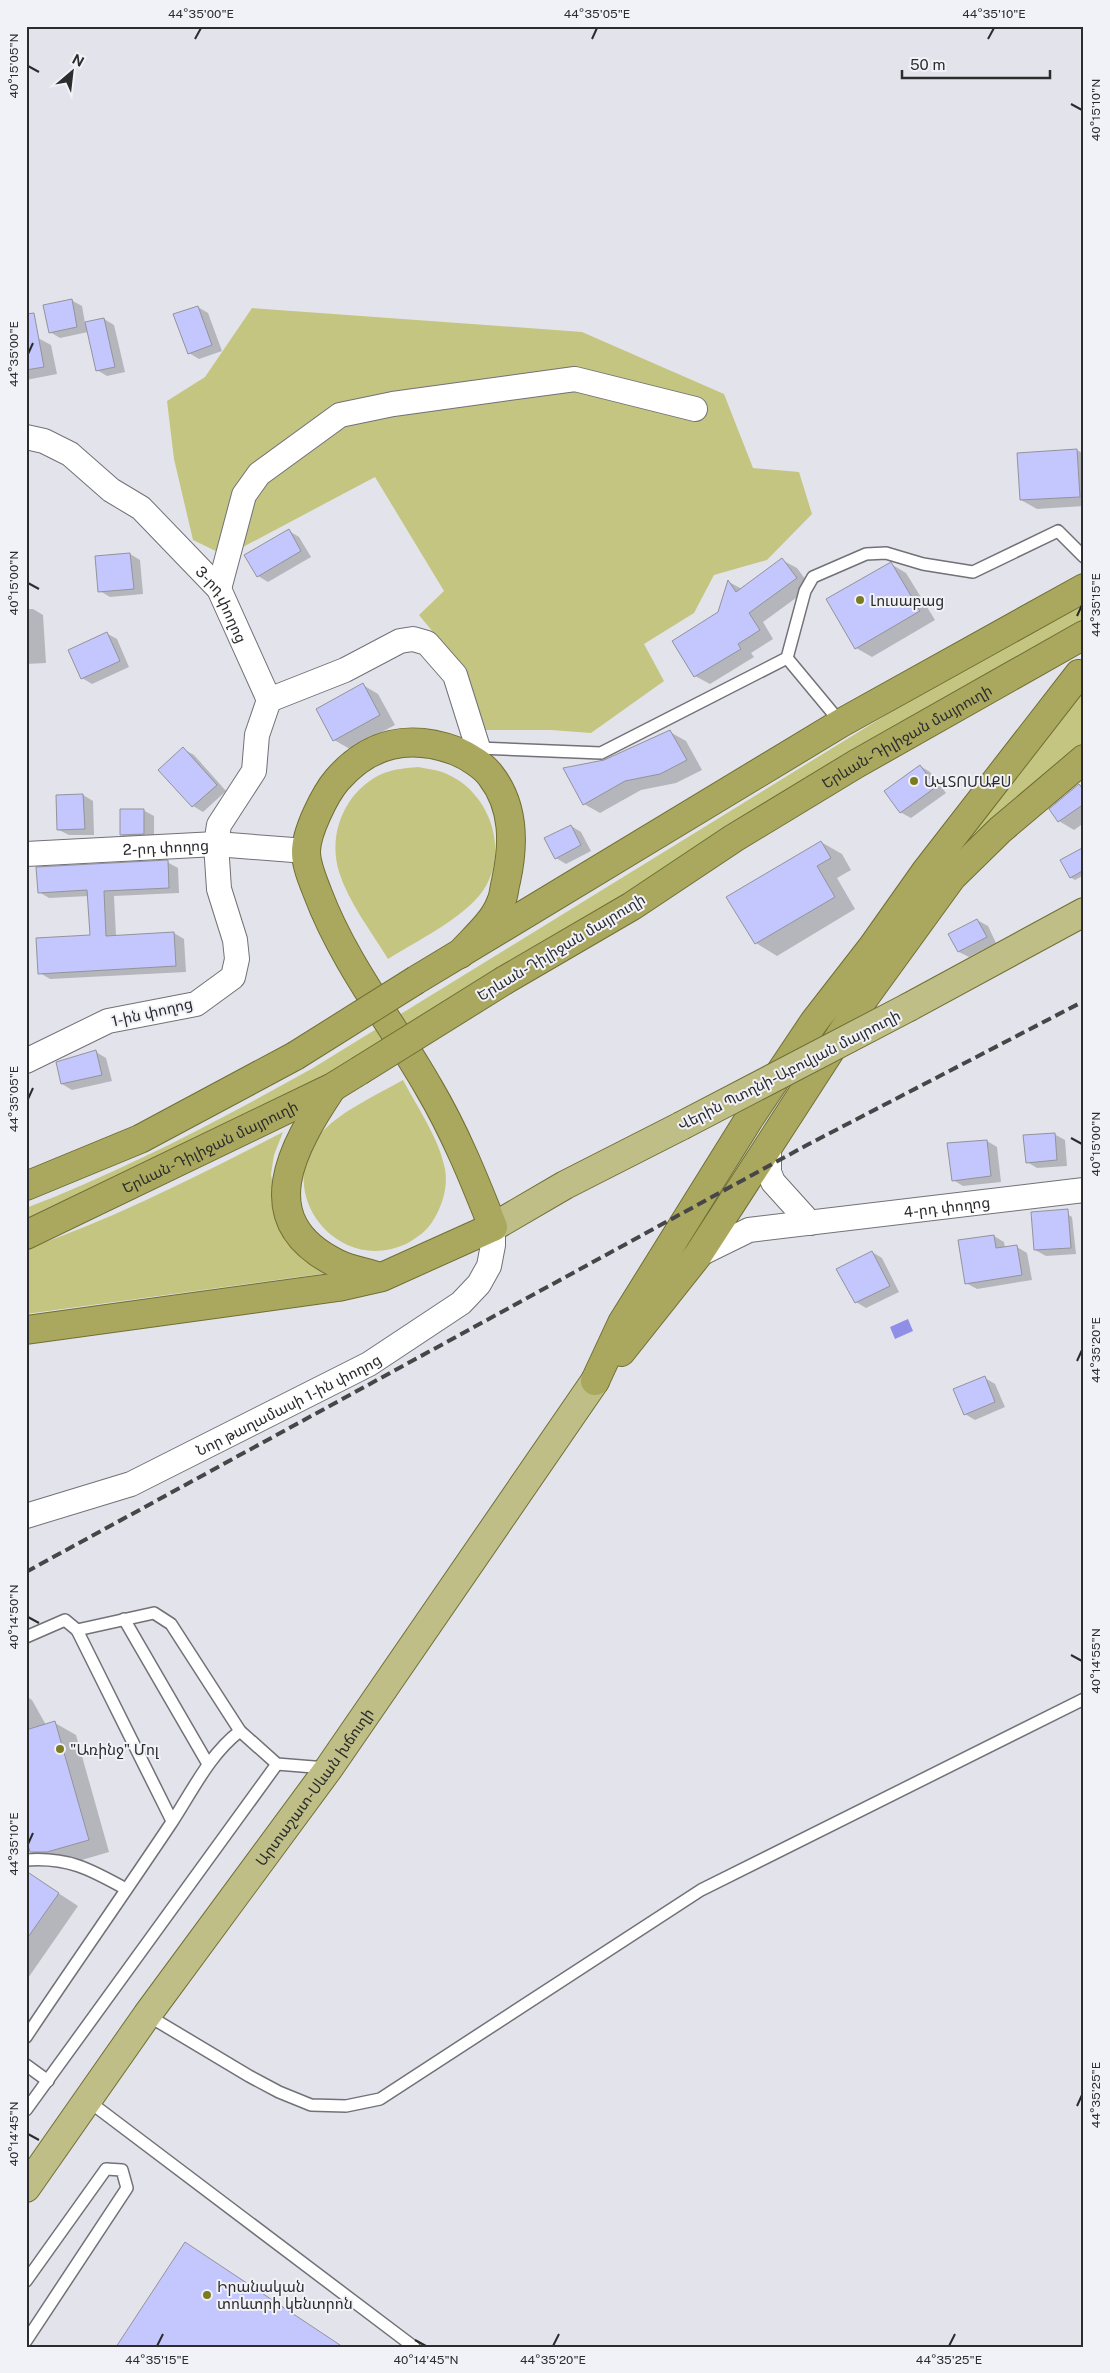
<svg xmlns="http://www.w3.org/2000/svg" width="1110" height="2373" viewBox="0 0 1110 2373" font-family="'Public Sans','Noto Sans Armenian',sans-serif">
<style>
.green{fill:#c4c580}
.water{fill:#8f8fe8}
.shadow{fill:#0003}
.building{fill:#c4c6fe;stroke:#93939a}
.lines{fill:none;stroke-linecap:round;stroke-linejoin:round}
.service-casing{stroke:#717177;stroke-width:14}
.minor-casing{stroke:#717177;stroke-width:26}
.primary-casing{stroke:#706f33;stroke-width:30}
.trunk-casing{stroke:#706f33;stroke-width:30}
.service{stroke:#fff;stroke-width:11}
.minor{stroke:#fff;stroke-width:24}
.primary{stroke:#bfbe86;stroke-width:28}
.trunk{stroke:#aaa85e;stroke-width:28}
.rail{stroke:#464648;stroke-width:4;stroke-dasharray:10 5;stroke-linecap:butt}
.primary-bridge-casing{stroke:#706f33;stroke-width:30;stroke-linecap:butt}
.trunk-bridge-casing{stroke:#706f33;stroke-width:30;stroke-linecap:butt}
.primary-bridge{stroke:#bfbe86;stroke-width:28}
.trunk-bridge{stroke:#aaa85e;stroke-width:28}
.ticks{fill:none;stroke:#2c2c2e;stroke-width:2}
.poi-dot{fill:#7b7b22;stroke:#f1f1f8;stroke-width:2}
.labels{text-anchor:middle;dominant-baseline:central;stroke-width:4;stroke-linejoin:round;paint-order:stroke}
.poi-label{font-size:15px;fill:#2c2c2e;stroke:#f1f1f8;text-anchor:start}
.street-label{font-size:15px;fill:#2c2c2e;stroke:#f1f1f8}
.neatline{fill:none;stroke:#2c2c2e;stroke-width:2}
.ticks-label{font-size:12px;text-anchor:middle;fill:#2c2c2e}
</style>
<rect width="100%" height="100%" fill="#e3e4eb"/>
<g class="green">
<polygon points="252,308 582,332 724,394 753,468 799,472 812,514 767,560 714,575 694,613 644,644 664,681 591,733 551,730 481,730 465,671 419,615 444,591 375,477 226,556 193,540 174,459 167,401 205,377"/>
<path d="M1084,602V620L1018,655L807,781L318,1083L26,1223V1208C125,1170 220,1120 313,1068L938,683Z"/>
<polygon points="1084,687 1084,752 958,851"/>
<path d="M418,767C429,769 440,770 451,776C493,797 511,858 479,896C455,923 418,940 388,959C371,931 349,903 339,872C327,833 346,789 384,773C395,769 406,768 418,767Z"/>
<path d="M403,1080C417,1107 439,1138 445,1169C448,1186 443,1204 434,1219C428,1230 417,1238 406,1244C339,1275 274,1196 318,1137C336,1113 377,1095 403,1080Z"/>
<path d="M283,1132L274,1155L271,1174L277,1215L336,1272L26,1314V1249C115,1218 200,1175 283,1132Z"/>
</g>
<polygon class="water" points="908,1319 913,1331 895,1339 890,1327"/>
<g class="shadow">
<polygon points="71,300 82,306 85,323 104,319 114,325 125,372 107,376 97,370 88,332 60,338 50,332"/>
<polygon points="198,307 208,313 222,351 199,359 189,353"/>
<polygon points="38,338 51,345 57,374 26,380 26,340"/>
<polygon points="1077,450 1084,454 1084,506 1037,509 1021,500"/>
<polygon points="289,531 299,537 311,557 268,582 258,576"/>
<polygon points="130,554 140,560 143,594 110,597 100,591"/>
<polygon points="782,560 797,568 811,587 763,622 773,639 751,653 754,657 710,684 695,676 729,582 742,589"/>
<polygon points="891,564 906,573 935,620 872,657 856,648"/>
<polygon points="26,609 33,609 43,615 46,663 26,664"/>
<polygon points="106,633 117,639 129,667 92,684 82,678"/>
<polygon points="363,685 378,694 395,725 350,749 334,740"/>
<polygon points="670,732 686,741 702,770 676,783 641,790 600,813 584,804 604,761"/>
<polygon points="183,749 194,755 226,791 203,812 193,806"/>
<polygon points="920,766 930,772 946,793 911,818 900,812"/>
<polygon points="1084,782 1084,823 1074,830 1059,821 1051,809"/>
<polygon points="83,795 93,801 94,835 69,835 59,830"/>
<polygon points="143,810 154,816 154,839 131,840 121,835"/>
<polygon points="571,826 581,832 591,851 566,864 556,858"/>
<polygon points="821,842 842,854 851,870 837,878 855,909 777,956 756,943"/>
<polygon points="1084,847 1084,875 1075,880 1070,877"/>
<polygon points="167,862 178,868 179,893 114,896 116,936 174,933 184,939 186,972 50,979 40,973 91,937 89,896 49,898 39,892"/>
<polygon points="977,920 988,926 996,943 969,957 959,952"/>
<polygon points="96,1052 106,1058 112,1081 72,1090 62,1084"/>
<polygon points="1054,1134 1065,1140 1067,1166 1037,1168 1027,1162"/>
<polygon points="987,1141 997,1147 1001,1182 963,1186 953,1180"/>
<polygon points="1062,1211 1072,1217 1076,1254 1046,1256 1035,1250"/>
<polygon points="994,1236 1004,1242 1005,1248 1017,1247 1027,1253 1032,1280 977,1289 966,1283"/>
<polygon points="872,1252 882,1258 899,1292 866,1308 856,1302"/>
<polygon points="985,1378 995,1384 1005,1407 975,1420 965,1414"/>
<polygon points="26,1696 32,1700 46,1725 55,1723 76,1735 109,1852 68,1864 52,1864 31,1852 26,1834"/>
<polygon points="26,1872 78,1906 26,1981"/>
</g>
<g class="building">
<polygon points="72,299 77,327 49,333 43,305"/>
<polygon points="198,306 212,345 188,354 173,314"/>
<polygon points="34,313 44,367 26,370 26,314"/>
<polygon points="104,318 115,367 96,371 85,322"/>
<polygon points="1077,449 1080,497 1020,500 1017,453"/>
<polygon points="289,529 301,551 257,577 244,555"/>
<polygon points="130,553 134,589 98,592 95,556"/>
<polygon points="782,558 797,578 749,613 760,630 738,644 741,649 694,677 672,641 718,612 728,580 736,592"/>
<polygon points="891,562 920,611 855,649 826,599"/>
<polygon points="107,632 120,661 81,679 68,650"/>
<polygon points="363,683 380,715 333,741 316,709"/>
<polygon points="670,730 687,760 660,774 625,781 583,805 563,768 604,760"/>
<polygon points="183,747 217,785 192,807 158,770"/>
<polygon points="920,765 936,787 900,813 884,791"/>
<polygon points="1079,784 1084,791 1084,804 1058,822 1049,809"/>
<polygon points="83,794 85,829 57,830 56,795"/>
<polygon points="120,809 144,809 144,834 120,835"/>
<polygon points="571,825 581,845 555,859 544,838"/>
<polygon points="821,841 831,858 817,866 835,897 755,944 726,897"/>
<polygon points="1084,847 1084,870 1070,878 1060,860"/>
<polygon points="168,860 169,888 104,891 106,936 174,932 176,966 38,974 36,938 90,935 87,890 38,893 36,867"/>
<polygon points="977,919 987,937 958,952 948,934"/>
<polygon points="96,1050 102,1075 61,1084 56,1062"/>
<polygon points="1055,1133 1057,1160 1026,1163 1023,1135"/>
<polygon points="987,1140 991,1176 952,1181 947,1143"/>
<polygon points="1068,1209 1071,1248 1034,1250 1031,1212"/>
<polygon points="994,1235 996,1248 1017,1245 1022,1275 965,1284 958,1240"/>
<polygon points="872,1251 890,1286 855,1303 836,1269"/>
<polygon points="985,1376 995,1402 964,1415 953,1389"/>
<polygon points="55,1721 89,1840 47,1852 30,1852 26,1839 26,1730"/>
<polygon points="26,1871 59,1893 26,1940"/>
<polygon points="185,2242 343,2347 116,2347"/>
</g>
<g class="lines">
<defs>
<g id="service">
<polyline points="787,658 841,723"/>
<polyline points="478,748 601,753 787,658 805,591 813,577 866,554 886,553 923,564 973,572 1058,531 1084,557"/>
<polyline points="124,1619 208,1764"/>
<polyline points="77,1630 154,1613 171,1624 240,1731 277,1764 326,1768"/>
<polyline points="26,1637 65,1620 77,1630 172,1821"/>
<path d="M26,1860C68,1857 90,1869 126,1889"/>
<polyline points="147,2015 249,2076 279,2092 311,2105 346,2106 380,2099 701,1890 1084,1699"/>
<path d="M26,2037C74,1965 124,1894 172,1822C193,1790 209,1755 240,1731"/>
<polyline points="26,2065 48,2081"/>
<polyline points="87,2100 414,2347"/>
<polyline points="26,2110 277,1764"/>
<polyline points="26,2281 106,2169 122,2170 127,2188 26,2341"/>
</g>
<g id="minor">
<path id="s1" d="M26,437L44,441L70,454L111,490L141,508L219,589L269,700L257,735L254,771L219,825L216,844L219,889L235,940L237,959L233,977L196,1004L108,1021L26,1061"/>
<polyline points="219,589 244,495 259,474 340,415 393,404 575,379 695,409"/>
<polyline points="269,700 345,670 400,641 413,639 427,643 455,675 478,748 465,755"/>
<path id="s2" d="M26,854L216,844L306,851"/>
<polyline points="769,1147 769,1172 773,1182 810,1223"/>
<path id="s3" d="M698,1255L749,1230L1084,1190"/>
<path id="s4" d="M26,1516L131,1484L369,1364L461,1303L479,1284L489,1266L493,1245V1227"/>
</g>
<g id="primary">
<polyline points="909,1007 1084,912"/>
<polyline points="493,1227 565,1185 681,1126"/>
<path id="s5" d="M26,2188L147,2015L329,1768L595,1381"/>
</g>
<g id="trunk">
<polyline points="416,980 841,723 1084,588"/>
<path id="s6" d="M505,980L632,906L734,838L856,764L1084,635"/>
<path d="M332,1088C293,1146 250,1220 336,1263C349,1270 366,1272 380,1277"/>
<polyline points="26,1186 140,1139 295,1056"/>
<path id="s7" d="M26,1235L333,1087L359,1071"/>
<path d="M26,1330L338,1287L382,1277L493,1227C474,1179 455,1132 429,1088C392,1023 344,963 318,894C313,881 306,865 306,852C306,832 325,794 337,780C370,742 410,734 456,751C468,756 484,766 491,776C515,807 514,845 506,881C504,888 504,896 501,902C494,922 474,938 460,954"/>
<polyline points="621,1352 698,1255 865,997 952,877 1000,830 1084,759"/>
<polyline points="595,1381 622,1323 749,1119 814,1022 873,946 926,871 1079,674"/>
</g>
</defs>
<use href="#service" class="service-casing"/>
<use href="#minor" class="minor-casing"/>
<use href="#primary" class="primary-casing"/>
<use href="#trunk" class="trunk-casing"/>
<use href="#service" class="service"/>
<use href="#minor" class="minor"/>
<use href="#primary" class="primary"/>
<use href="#trunk" class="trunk"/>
<polyline class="rail" points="26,1572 807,1145 1084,1001"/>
<defs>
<polyline id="primary-bridge" points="681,1126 909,1007"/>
<g id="trunk-bridge">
<polyline points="295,1056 416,980"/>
<polyline points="359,1071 505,980"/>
</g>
</defs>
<use href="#primary-bridge" class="primary-bridge-casing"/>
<use href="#trunk-bridge" class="trunk-bridge-casing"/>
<use href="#primary-bridge" class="primary-bridge"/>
<use href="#trunk-bridge" class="trunk-bridge"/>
</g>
<path class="ticks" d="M195,39L201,28M592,39L597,28M988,39L994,28M28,66L39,72M1071,104L1082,110M28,354L33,343M28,583L39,589M1077,616L1082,605M28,1099L33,1088M1071,1138L1082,1144M1077,1361L1082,1350M28,1617L39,1623M1071,1655L1082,1661M28,1844L33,1833M1077,2106L1082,2095M28,2134L39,2140M415,2340L426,2346M157,2346L163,2334M553,2346L559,2334M949,2346L955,2334"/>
<g class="poi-dot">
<circle cx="860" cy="600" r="5"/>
<circle cx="914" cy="781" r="5"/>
<circle cx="60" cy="1749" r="5"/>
<circle cx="207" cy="2295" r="5"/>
</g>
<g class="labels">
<g class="poi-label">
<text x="870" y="600">Լուսաբաց</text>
<text x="924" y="781">ԱՎՏՈՄԱՔՍ</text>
<text x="70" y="1749">"Առինջ" Մոլ</text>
<text x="217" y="2286">Իրանական<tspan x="217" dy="17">տոևտրի կենտրոն</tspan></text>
</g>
<g class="street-label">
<text stroke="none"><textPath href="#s1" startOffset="264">3-րդ փողոց</textPath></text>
<text stroke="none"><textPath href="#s6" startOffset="470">Երևան-Դիլիջան մայրուղի</textPath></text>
<text stroke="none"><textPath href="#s2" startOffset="140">2-րդ փողոց</textPath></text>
<text transform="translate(561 947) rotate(-31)">Երևան-Դիլիջան մայրուղի</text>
<text transform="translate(152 1012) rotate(-13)">1-ին փողոց</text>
<text transform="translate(789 1070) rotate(-27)">Վերին Պտղնի-Աբովյան մայրուղի</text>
<text stroke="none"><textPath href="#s7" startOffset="204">Երևան-Դիլիջան մայրուղի</textPath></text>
<text stroke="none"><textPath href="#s3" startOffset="256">4-րդ փողոց</textPath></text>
<text stroke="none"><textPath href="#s4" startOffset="286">Նոր թաղամասի 1-ին փողոց</textPath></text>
<text stroke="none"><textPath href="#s5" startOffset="494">Արտաշատ-Սևան խճուղի</textPath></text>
</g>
</g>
<rect width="1110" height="2373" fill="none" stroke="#f1f1f8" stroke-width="55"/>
<g transform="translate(72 72) rotate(28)" stroke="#f1f1f8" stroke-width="4" paint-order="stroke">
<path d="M0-4L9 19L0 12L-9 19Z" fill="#2c2c2e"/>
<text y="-8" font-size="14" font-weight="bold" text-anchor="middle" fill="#2c2c2e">N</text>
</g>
<path d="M902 70v8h148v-8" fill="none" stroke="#2c2c2e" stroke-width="2.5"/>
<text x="910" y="70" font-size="15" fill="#2c2c2e" stroke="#f1f1f8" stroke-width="4" paint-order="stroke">50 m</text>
<rect x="28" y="28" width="1054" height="2318" class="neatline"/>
<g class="ticks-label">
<text x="201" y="18">44°35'00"E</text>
<text x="597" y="18">44°35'05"E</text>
<text x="994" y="18">44°35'10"E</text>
<text transform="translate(14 66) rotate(-90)" y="4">40°15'05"N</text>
<text transform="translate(1096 110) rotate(-90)" y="4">40°15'10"N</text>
<text transform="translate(14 354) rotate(-90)" y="4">44°35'00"E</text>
<text transform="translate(14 583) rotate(-90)" y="4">40°15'00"N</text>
<text transform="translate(1096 605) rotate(-90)" y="4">44°35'15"E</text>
<text transform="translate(14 1099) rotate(-90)" y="4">44°35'05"E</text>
<text transform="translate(1096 1144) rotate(-90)" y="4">40°15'00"N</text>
<text transform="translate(1096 1350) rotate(-90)" y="4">44°35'20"E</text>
<text transform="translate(14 1617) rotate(-90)" y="4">40°14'50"N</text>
<text transform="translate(1096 1661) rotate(-90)" y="4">40°14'55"N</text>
<text transform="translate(14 1844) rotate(-90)" y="4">44°35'10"E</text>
<text transform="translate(1096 2095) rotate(-90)" y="4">44°35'25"E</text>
<text transform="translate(14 2134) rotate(-90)" y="4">40°14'45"N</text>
<text x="157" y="2364">44°35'15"E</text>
<text x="426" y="2364">40°14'45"N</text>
<text x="553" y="2364">44°35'20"E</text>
<text x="949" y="2364">44°35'25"E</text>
</g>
</svg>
